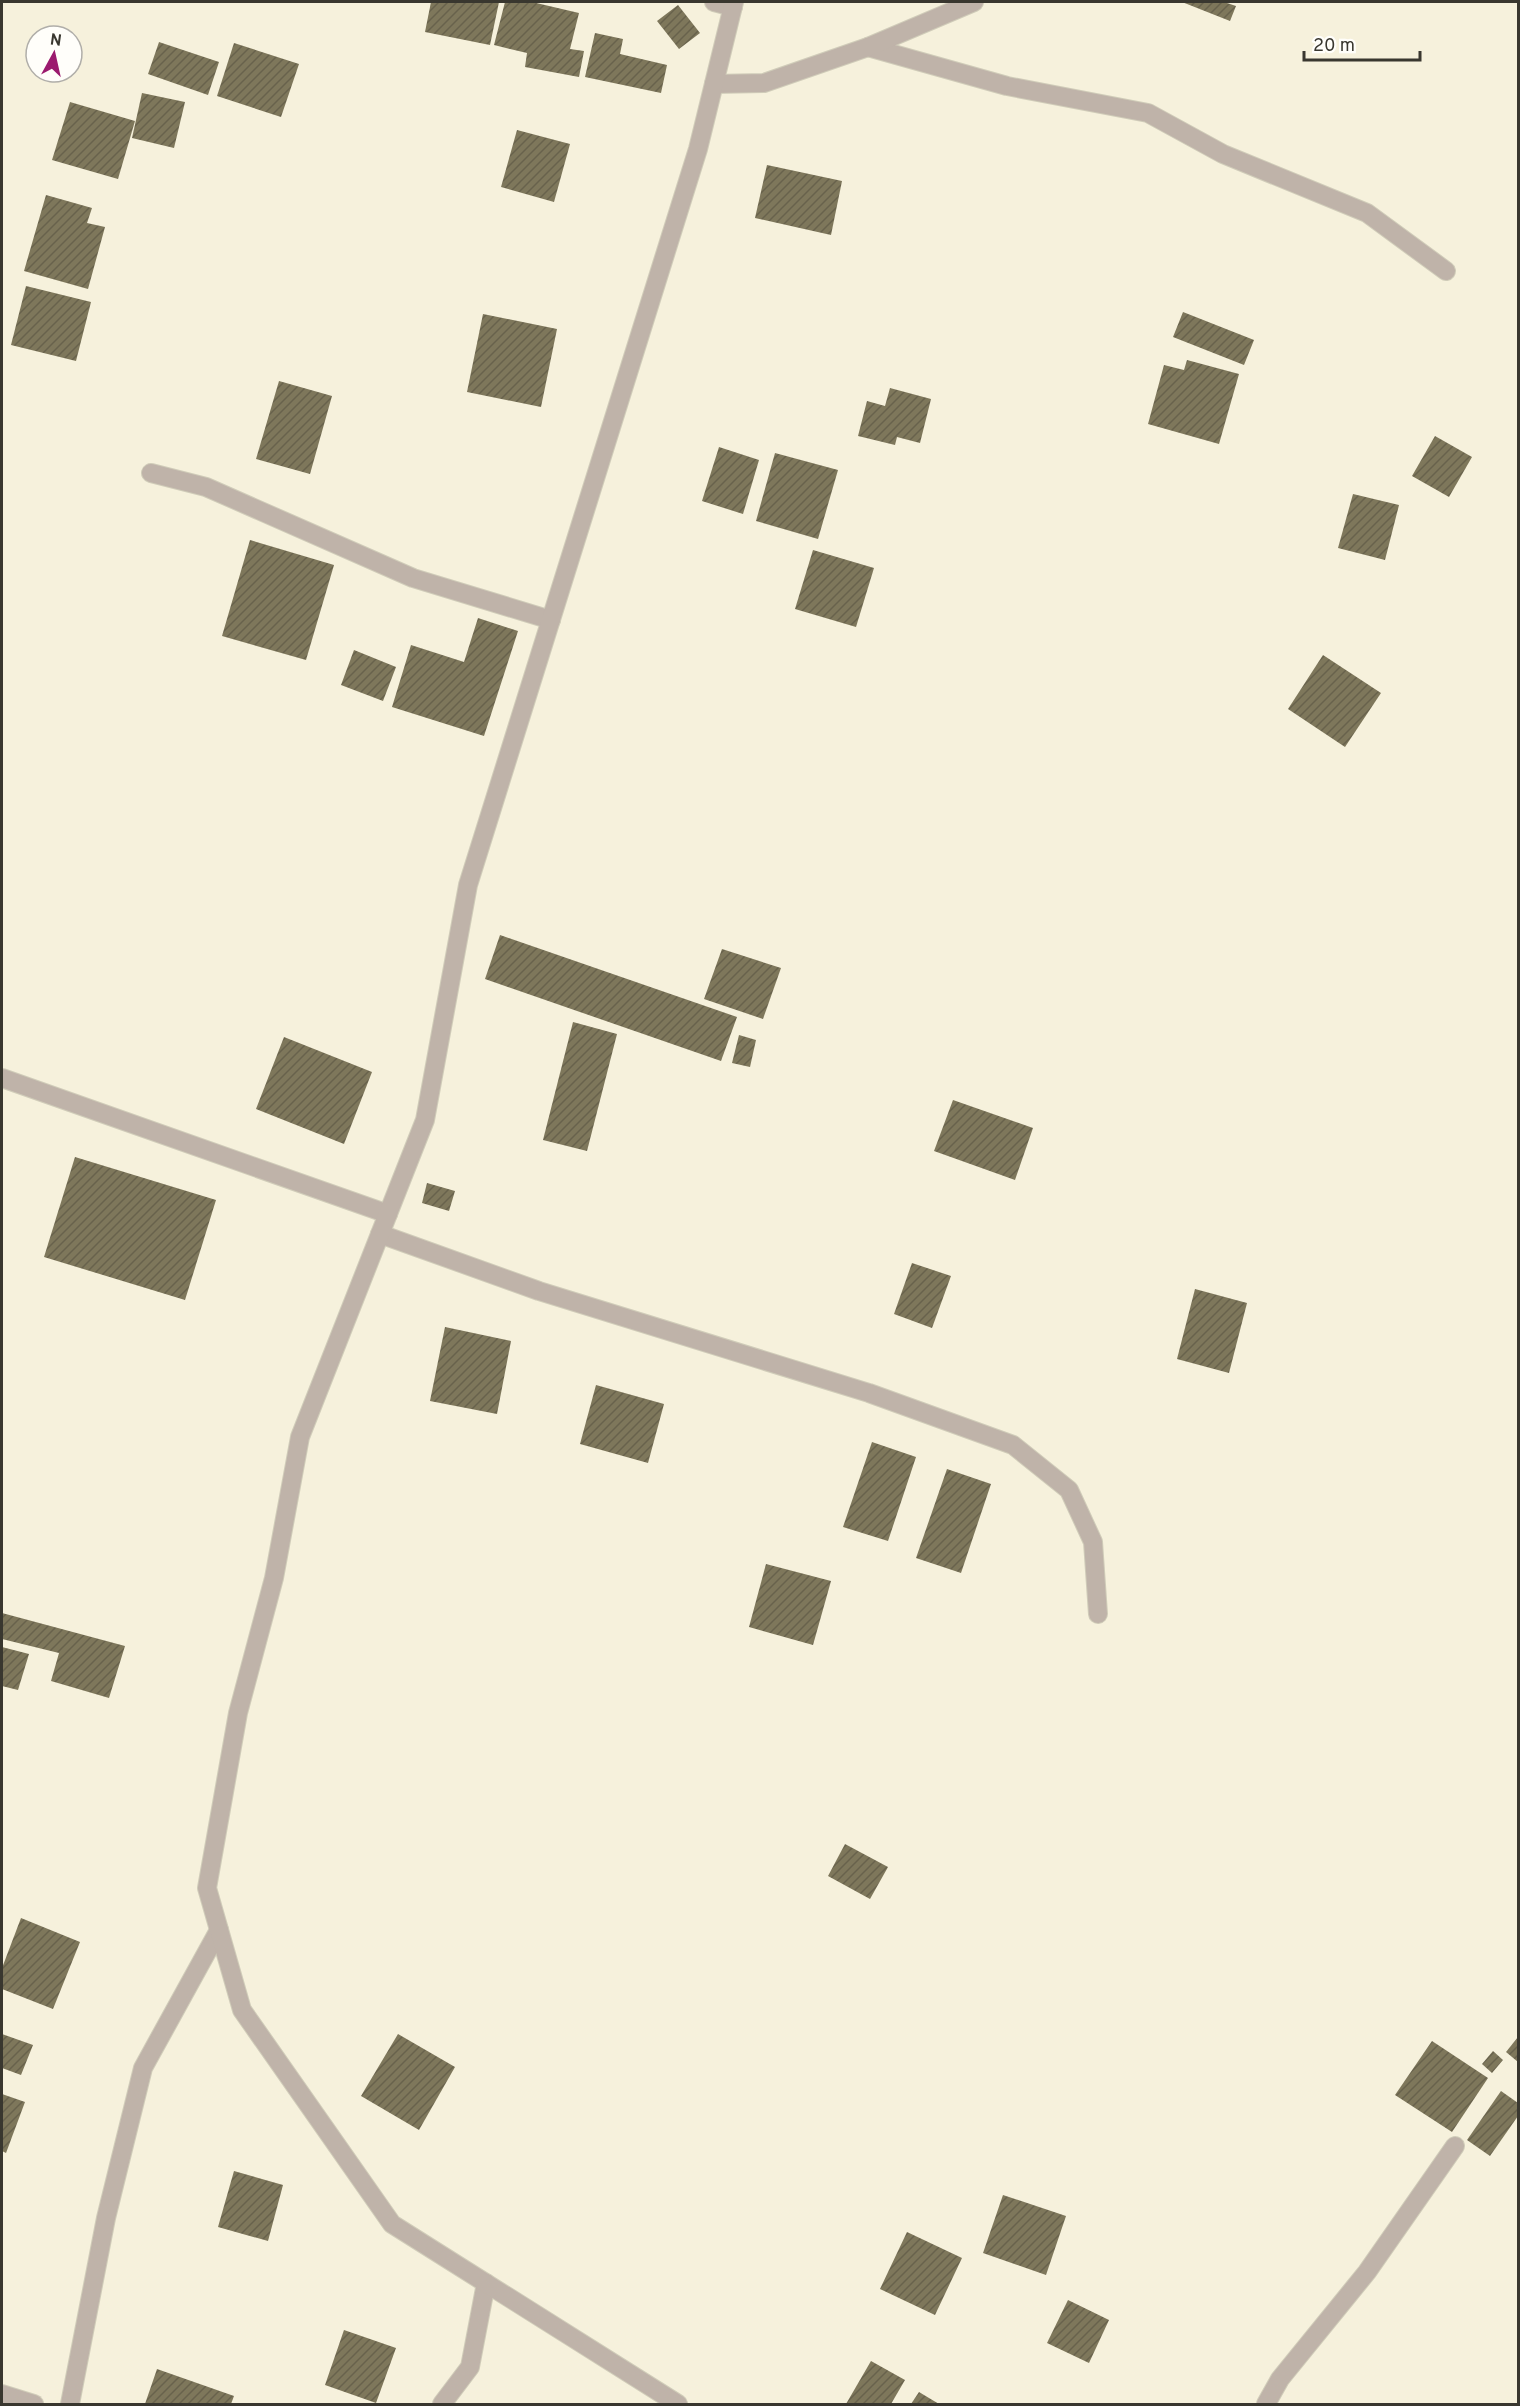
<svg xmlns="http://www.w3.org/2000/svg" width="1520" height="2406" viewBox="0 0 1520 2406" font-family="Overpass,sans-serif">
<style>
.building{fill:url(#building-hatch)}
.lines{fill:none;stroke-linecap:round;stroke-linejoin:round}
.lane-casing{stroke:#d0ccb9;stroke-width:20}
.street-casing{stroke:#d0ccb9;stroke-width:20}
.lane{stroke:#bfb3a9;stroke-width:18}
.street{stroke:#bfb3a9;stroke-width:18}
</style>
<defs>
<pattern id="building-hatch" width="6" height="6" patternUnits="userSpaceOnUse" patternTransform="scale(1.5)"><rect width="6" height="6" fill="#7e775b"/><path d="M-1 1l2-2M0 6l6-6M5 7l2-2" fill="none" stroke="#68624c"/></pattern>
</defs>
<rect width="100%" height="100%" fill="#f6f1dc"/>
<g class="building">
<polygon points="431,2 499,2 490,45 425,32"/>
<polygon points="505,2 532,2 579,13 570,49 584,51 579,77 525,67 527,53 494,45"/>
<polygon points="1182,2 1224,2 1236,6 1230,21"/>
<polygon points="678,5 700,33 679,49 657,21"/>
<polygon points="595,33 623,39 620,54 667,65 661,93 585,77"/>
<polygon points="159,42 219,62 208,95 148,74"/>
<polygon points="234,43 299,64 281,117 217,96"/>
<polygon points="142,93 185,102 174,148 132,138"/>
<polygon points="70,102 135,121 118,179 52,160"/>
<polygon points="517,130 570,144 554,202 501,187"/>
<polygon points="767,165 842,181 831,235 755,218"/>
<polygon points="46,195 92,208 87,223 105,227 88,289 24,271"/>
<polygon points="26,286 91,302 76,361 11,345"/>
<polygon points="1183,312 1254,340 1244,365 1173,337"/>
<polygon points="483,314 557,329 541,407 467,392"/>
<polygon points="1187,360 1239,374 1219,444 1148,424 1164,365 1184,370"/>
<polygon points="279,381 332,396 310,474 256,459"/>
<polygon points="890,388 931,399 920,443 897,437 895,445 858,436 867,401 885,406"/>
<polygon points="1435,436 1472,457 1449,497 1412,476"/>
<polygon points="719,447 759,460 743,514 702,501"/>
<polygon points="775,453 838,470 818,539 756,521"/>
<polygon points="1353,494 1399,505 1385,560 1338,548"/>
<polygon points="250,540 334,565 306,660 222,636"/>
<polygon points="813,550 874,568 856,627 795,609"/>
<polygon points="478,618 518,631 484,736 392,707 411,645 464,662"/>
<polygon points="354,650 396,667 383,701 341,685"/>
<polygon points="1323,655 1381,693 1345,747 1288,709"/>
<polygon points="500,935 737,1017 721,1061 485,979"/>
<polygon points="722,949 781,968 763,1019 704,999"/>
<polygon points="573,1022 617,1034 587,1151 543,1140"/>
<polygon points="739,1035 756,1040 750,1067 732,1063"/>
<polygon points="284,1037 372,1072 344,1144 256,1109"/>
<polygon points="953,1100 1033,1128 1015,1180 934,1151"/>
<polygon points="75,1157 216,1200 185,1300 44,1257"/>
<polygon points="427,1183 455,1191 449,1211 422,1203"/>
<polygon points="912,1263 951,1276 932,1328 894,1314"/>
<polygon points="1195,1289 1247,1303 1229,1373 1177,1359"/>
<polygon points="445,1327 511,1341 497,1414 430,1401"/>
<polygon points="596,1385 664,1404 648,1463 580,1444"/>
<polygon points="872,1442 916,1457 888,1541 843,1527"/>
<polygon points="947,1469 991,1484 961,1573 916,1558"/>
<polygon points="766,1564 831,1581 813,1645 749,1627"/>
<polygon points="2,1613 125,1646 109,1698 51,1681 59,1653 2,1639"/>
<polygon points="2,1647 29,1654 18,1690 2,1686"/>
<polygon points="845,1844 888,1867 870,1899 828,1876"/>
<polygon points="21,1918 80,1942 53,2009 2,1989 2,1968"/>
<polygon points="2,2034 33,2045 21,2075 2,2068"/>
<polygon points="398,2034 455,2067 419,2130 361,2096"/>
<polygon points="1518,2037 1518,2062 1506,2052"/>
<polygon points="1432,2041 1488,2078 1452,2132 1395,2095"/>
<polygon points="1493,2051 1503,2060 1492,2073 1482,2064"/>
<polygon points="1501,2091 1518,2103 1518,2116 1490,2156 1467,2140"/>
<polygon points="2,2094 25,2102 6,2153 2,2151"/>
<polygon points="234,2171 283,2185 268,2241 218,2227"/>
<polygon points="1003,2195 1066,2216 1046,2275 983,2253"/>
<polygon points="907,2232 962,2258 935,2315 880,2289"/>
<polygon points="1068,2300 1109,2320 1089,2363 1047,2343"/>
<polygon points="344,2330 396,2348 376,2403 325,2385"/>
<polygon points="871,2361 905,2380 891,2404 846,2404"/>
<polygon points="157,2369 234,2396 231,2404 145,2404"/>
<polygon points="919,2392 939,2404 911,2404"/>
</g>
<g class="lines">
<defs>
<g id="lane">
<polyline points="868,47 1007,86 1148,113 1223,154 1367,213 1446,271"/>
<polyline points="714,84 764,83 868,47 974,2"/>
<polyline points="2,2394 34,2404"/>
<polyline points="442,2404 470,2367 486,2283"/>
<polyline points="1266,2404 1280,2379 1367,2272 1455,2146"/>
</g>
<g id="street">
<polyline points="714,2 733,7"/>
<polyline points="151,473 206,487 413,578 551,620"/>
<polyline points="2,1078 388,1214"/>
<polyline points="380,1234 539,1291 869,1393 1013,1445 1069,1490 1093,1542 1098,1614"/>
<polyline points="70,2404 106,2218 143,2068 219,1930"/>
<polyline points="678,2404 392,2224 242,2010 207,1888 238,1713 274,1578 300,1437 425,1120 468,885 698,149 734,2"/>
</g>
</defs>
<use href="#lane" class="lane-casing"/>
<use href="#street" class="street-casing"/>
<use href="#lane" class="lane"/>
<use href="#street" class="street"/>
</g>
<rect width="1520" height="2406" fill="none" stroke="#39372f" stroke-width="6"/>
<g transform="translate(54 54) rotate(8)"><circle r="28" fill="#fffefa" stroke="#b0aea9" stroke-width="1.5"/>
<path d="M0-4.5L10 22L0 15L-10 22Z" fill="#9b1a6e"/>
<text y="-9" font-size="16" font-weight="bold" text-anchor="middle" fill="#39372f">N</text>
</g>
<path d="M1304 51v9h116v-9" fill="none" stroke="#39372f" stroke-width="3"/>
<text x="1313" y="51" font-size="18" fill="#39372f" stroke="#fffefa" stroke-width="4.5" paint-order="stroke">20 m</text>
</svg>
